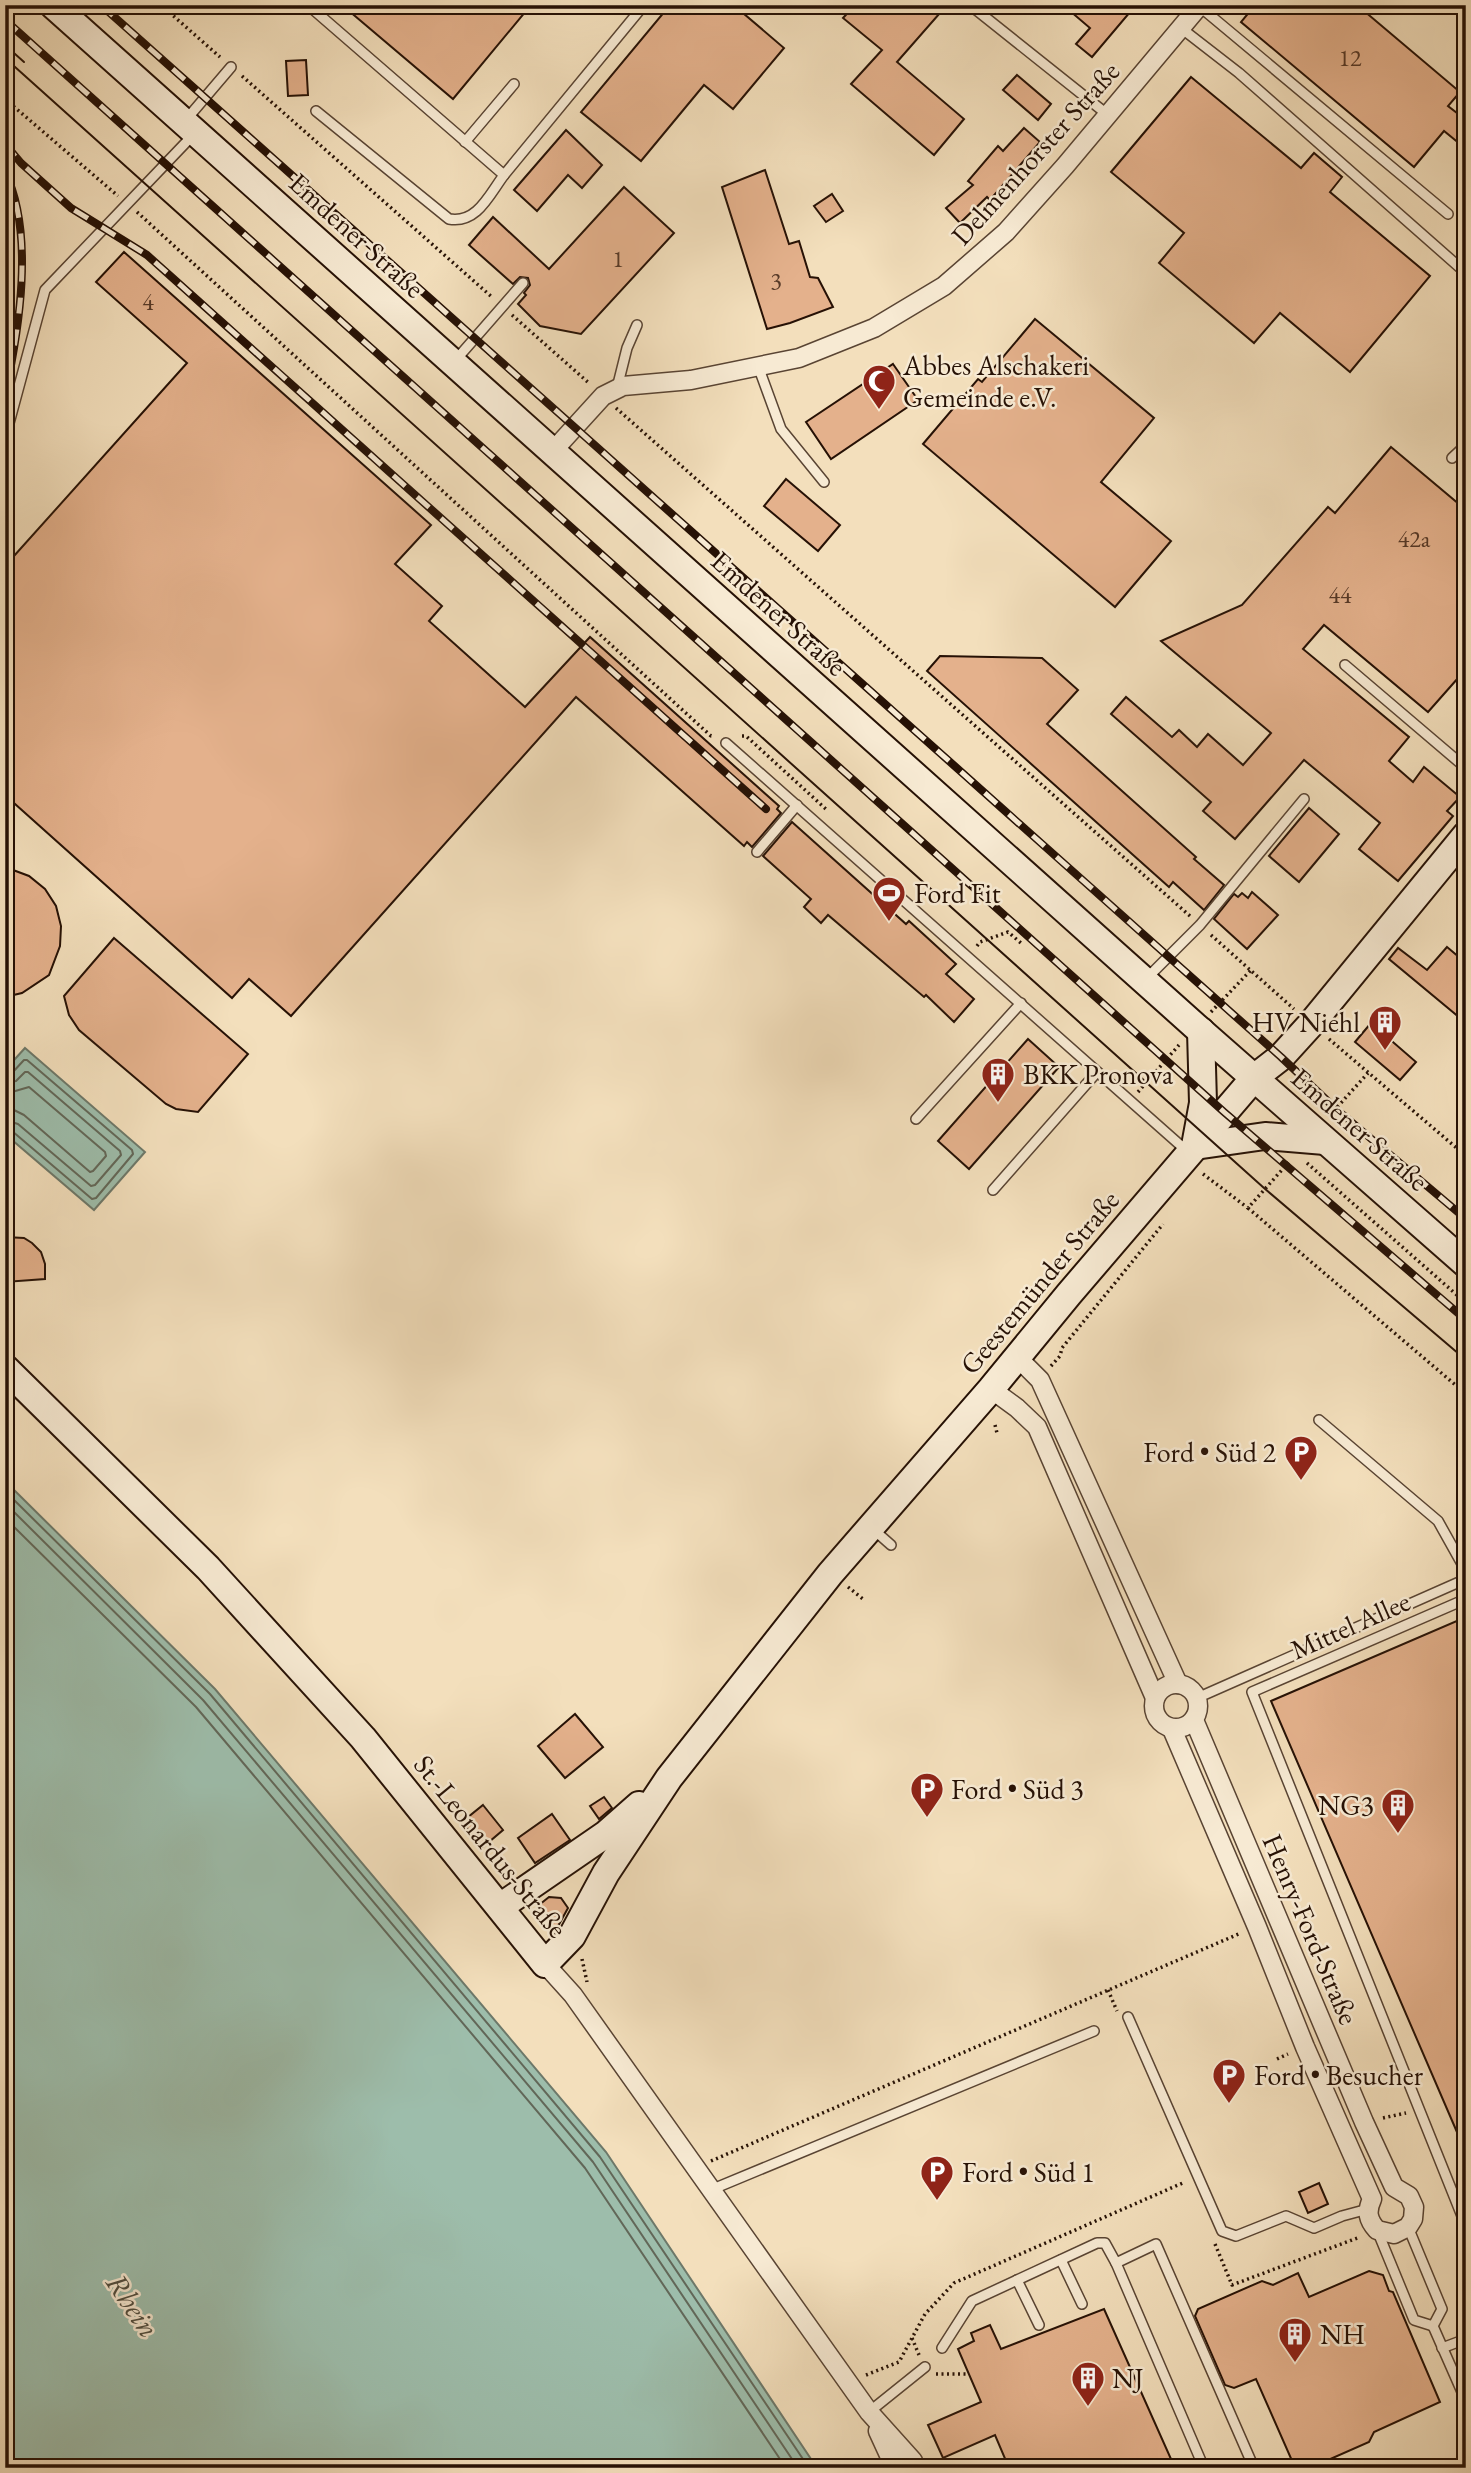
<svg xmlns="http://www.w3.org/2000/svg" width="1471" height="2473" viewBox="0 0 1471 2473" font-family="'EB Garamond',serif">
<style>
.water{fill:#9dbdab;stroke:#6d7869;stroke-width:2}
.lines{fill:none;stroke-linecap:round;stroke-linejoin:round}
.shore{stroke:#626758;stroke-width:2}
.building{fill:#e4b18c;stroke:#261105;stroke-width:2}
.lane-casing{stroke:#594433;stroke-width:12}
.street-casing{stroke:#594433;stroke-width:21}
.secondary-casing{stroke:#261105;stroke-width:30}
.path{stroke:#261105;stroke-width:3.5;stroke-dasharray:2 3.5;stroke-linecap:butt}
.lane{stroke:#f7ead3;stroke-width:9}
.street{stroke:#f7ead3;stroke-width:18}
.secondary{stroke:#f7ead3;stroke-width:26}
.tram{stroke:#261105;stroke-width:2}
.rail-casing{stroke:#261105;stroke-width:8}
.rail{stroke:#f7ead3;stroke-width:5;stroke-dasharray:16;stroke-linecap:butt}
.labels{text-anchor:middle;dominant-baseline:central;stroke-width:5;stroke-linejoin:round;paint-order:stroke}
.number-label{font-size:24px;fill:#563927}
.street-label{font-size:28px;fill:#261105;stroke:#f7ead3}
.poi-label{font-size:28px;fill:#261105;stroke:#f7ead3;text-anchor:start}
.water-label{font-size:30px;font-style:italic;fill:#504d3f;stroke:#f7ead3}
</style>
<rect width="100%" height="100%" fill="#f3dfbc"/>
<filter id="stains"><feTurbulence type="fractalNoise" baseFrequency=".00286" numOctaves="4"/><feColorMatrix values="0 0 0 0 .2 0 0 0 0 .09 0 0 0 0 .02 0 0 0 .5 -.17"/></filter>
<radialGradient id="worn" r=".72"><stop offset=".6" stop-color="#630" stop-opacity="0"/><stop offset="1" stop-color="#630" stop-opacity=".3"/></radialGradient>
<g class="water">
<polygon points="25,1048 145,1152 94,1210 5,1134 5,1070"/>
<polygon points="5,1481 215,1689 606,2152 817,2468 5,2468"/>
</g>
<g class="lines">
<g class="shore">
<polyline points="5,1074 12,1073 24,1060 27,1060 132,1150 133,1154 96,1198 92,1199 12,1131 5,1129"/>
<polyline points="5,1083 16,1081 25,1072 28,1072 120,1151 121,1155 95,1185 91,1186 18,1124 5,1120"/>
<polyline points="5,1094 29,1087 105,1152 106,1156 93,1171 90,1172 24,1115 14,1110 5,1109"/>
<polyline points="5,1491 210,1694 600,2157 809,2468"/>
<polyline points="5,1503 203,1700 593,2162 798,2468"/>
<polyline points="5,1518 196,1707 585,2168 786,2468"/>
</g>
</g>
<g class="building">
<polygon points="342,5 531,5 453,99"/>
<polygon points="670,5 749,5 743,13 784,48 733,109 704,85 641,161 581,112"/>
<polygon points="855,5 947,5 897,62 964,119 934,155 851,84 882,50 843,18"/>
<polygon points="1063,5 1136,5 1092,57 1076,44 1090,28"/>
<polygon points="1255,5 1357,5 1460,92 1448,106 1466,120 1466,149 1444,131 1414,167 1241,22"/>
<polygon points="306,60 308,95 288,96 286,61"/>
<polygon points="1017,75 1051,104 1038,120 1003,90"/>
<polygon points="1191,77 1301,168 1314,153 1342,177 1330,192 1430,276 1350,372 1280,313 1254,343 1159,263 1184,233 1111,172"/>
<polygon points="1024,128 1040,142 990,200 987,197 960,223 946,208 973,185 968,181 998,146 1003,151"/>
<polygon points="566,130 602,165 582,188 568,175 537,211 514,190"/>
<polygon points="765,170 789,244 799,241 810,277 818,278 833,307 790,323 767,329 722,187"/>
<polygon points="624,187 674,233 581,334 540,326 518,304 526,295 524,293 530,285 528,278 520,277 513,284 469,245 493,217 549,269"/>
<polygon points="832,194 843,211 826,222 814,206"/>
<polygon points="124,252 431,525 395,564 442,606 429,621 525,707 590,637 779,806 777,809 781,813 752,847 747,842 744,846 576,697 291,1016 249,979 232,998 5,795 5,566 187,363 96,282"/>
<polygon points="1035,319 1154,418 1101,482 1171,541 1115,607 923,444 978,379 982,382"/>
<polygon points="893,364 918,400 831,459 806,422"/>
<polygon points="1391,447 1466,510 1466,669 1428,712 1324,625 1303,649 1409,737 1389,761 1413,782 1424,767 1460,797 1447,811 1453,816 1398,881 1359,849 1380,823 1304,760 1235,839 1203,811 1211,802 1111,714 1126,697 1172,737 1179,730 1197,747 1208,734 1243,765 1271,733 1161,641 1242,605 1328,507 1335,513"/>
<polygon points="786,479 840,525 818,551 764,506"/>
<polygon points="940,656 1042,658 1078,690 1047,724 1196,857 1194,859 1224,885 1204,910 1173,882 1169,887 927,671"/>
<polygon points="1309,808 1339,834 1299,882 1269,856"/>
<polygon points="792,822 906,924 909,921 956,964 946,974 974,999 954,1022 926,995 924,997 828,915 821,923 804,907 811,899 763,856"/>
<polygon points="5,867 29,876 45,889 56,906 61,926 60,946 49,975 22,993 5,997"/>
<polygon points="1252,892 1278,915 1247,949 1214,919 1234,894 1238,897 1242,893 1248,898"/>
<polygon points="114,938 248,1054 198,1112 176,1109 166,1104 79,1030 69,1015 64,996"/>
<polygon points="1447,947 1466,963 1466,1023 1389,959 1398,948 1427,970"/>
<polygon points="1371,1023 1416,1062 1400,1080 1355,1042"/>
<polygon points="1028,1039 1059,1067 969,1169 938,1141"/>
<polygon points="5,1237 24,1238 32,1243 41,1252 45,1264 45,1279 5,1282"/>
<polygon points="1466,1617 1466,2153 1271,1701"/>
<polygon points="575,1714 603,1747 565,1778 538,1746"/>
<polygon points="604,1797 612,1808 599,1819 590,1806"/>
<polygon points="483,1805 503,1830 483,1847 462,1822"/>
<polygon points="552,1814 570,1840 535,1863 518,1838"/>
<polygon points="549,1897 561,1898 568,1908 557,1928 546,1925 538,1917 539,1905"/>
<polygon points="1319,2183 1328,2204 1308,2213 1299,2192"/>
<polygon points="1369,2271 1383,2275 1389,2291 1393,2292 1440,2402 1374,2432 1369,2442 1310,2468 1303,2468 1293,2463 1256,2379 1234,2388 1225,2385 1195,2316 1198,2309 1262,2281 1273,2285 1298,2273 1309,2297"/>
<polygon points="1104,2309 1175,2468 1009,2468 995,2435 943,2458 928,2425 981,2402 958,2349 974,2341 971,2333 990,2325 1001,2349"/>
</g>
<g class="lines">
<defs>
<g id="lane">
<polyline points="308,5 504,175 644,5"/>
<polyline points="970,5 1108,115"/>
<polyline points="1199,6 1448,214"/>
<polyline points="1181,28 1239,73 1466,273"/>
<path d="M316,111L449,219C477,224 489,195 504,175"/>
<polyline points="185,121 231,67"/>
<polyline points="465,142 514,84"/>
<polyline points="454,362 523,283"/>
<polyline points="758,366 781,429 824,482"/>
<polyline points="617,388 627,348 637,325"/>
<polyline points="5,438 45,290 194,134"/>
<polyline points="1452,458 1466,445"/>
<polyline points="1345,665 1466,768"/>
<polyline points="726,743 1188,1152"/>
<polyline points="757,852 797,805"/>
<polyline points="1146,979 1200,925 1304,799"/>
<polyline points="916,1119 1021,1003"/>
<polyline points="993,1190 1097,1072"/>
<polyline points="1319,1420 1438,1521 1466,1571"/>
<polyline points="874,1530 891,1545"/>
<polyline points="1466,1599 1252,1692 1466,2226"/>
<polyline points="1197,1698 1466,1579"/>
<polyline points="1128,2017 1222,2231 1236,2236 1286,2216 1314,2228 1342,2216 1368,2209"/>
<polyline points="713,2189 1094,2031"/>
<polyline points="1408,2227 1442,2309 1433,2326 1466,2401"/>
<polyline points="1377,2230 1414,2320 1433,2326"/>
<polyline points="1061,2260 1082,2304"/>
<polyline points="1017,2280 1039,2325"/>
<polyline points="942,2348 972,2301 1097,2243 1105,2243 1116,2263"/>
<polyline points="1442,2348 1466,2339"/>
<polyline points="869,2412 925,2367"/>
<polyline points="1204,2468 1116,2263 1156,2244 1254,2468"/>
</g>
<g id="street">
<polyline points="552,452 603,396 623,386 691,380 799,358 874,328 944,286 1006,232 1065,166 1200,5"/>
<polyline points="1017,1357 1040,1380 1178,1684"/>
<polyline points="991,1389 1017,1408 1037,1427 1155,1698"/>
<circle cx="1176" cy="1706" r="22"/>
<path d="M1172,1729L1257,1927L1305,2047L1372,2199C1366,2212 1368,2220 1377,2230L1394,2234L1408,2227L1413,2219L1414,2207L1409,2196L1394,2187L1364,2122L1194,1720"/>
<polyline points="545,1964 573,1995 869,2412 913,2461"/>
<polyline points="878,2431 895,2468"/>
</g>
<g id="secondary">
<polyline points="53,5 1195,1026 1466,1264"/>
<polyline points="1201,1031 1203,1103 1195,1146 1265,1136 1325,1141"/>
<polyline points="5,1368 208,1568 363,1738 545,1964 572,1936 606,1873 669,1778 830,1574 991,1389 1069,1294 1254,1078 1281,1057 1311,1024 1466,835"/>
<polyline points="500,1907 606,1834 639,1805"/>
</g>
</defs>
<use href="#lane" class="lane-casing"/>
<use href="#street" class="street-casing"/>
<use href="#secondary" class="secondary-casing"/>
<g class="path">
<polyline points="161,5 220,57"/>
<polyline points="242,76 493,298"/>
<polyline points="5,99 118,196"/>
<polyline points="137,212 711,736 713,736"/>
<polyline points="512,315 590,384"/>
<polyline points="616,408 1190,916"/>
<polyline points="742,736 746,736 828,811"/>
<polyline points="1211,935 1294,1009"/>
<polyline points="977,946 980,942 1008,932 1021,943"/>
<polyline points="1211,1012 1251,970"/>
<polyline points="1329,1039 1466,1156"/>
<polyline points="1138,1092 1179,1045"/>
<polyline points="1330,1115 1368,1073"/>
<polyline points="1307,1163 1466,1303"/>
<polyline points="1203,1174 1248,1208 1289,1162"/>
<polyline points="1248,1208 1466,1394"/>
<polyline points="1051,1366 1060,1356 1062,1348 1163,1224"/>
<polyline points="995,1425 997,1433"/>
<polyline points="848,1587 863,1599"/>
<polyline points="582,1959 587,1982"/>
<polyline points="1108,1990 1117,2011"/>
<polyline points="1277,2059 1288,2054"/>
<polyline points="1383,2118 1406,2113"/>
<polyline points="711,2161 1241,1933"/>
<polyline points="1215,2244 1232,2285 1360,2237"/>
<polyline points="912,2338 919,2355"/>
<polyline points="936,2374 969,2374"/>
<polyline points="866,2375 899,2362 925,2314 954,2283 1185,2182"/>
</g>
<use href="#lane" class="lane"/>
<use href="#street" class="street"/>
<use href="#secondary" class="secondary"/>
<g class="tram">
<polyline points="5,45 24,62"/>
<polyline points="5,58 1264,1188 1466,1360"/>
</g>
<defs>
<g id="rail">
<polyline points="101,5 1281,1057 1336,1109 1466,1219"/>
<polyline points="5,20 1224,1112 1466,1320"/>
<polyline points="5,144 21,163 71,208 147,255 766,809"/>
<path d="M5,172C35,233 19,330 5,395"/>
</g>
</defs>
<use href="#rail" class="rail-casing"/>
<use href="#rail" class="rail"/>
</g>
<defs>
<symbol id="mosque-pin" viewBox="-11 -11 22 30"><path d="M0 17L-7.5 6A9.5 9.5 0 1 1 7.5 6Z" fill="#8f2418" stroke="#f7ead3"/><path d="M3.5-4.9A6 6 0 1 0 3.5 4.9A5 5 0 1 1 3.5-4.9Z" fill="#fff"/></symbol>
<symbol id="stadium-pin" viewBox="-11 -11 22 30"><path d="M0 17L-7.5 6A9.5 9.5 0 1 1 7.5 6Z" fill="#8f2418" stroke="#f7ead3"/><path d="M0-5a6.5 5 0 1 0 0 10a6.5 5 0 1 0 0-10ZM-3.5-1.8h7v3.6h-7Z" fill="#fff"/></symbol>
<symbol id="building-pin" viewBox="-11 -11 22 30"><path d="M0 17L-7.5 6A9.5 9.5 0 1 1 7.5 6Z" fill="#8f2418" stroke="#f7ead3"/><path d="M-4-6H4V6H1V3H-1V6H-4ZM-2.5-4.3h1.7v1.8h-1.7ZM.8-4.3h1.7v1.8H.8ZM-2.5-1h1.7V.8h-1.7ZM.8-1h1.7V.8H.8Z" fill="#fff"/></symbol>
<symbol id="parking-pin" viewBox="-11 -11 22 30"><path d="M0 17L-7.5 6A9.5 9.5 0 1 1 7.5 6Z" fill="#8f2418" stroke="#f7ead3"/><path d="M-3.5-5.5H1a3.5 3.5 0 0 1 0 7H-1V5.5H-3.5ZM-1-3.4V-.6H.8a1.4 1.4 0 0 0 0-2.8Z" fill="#fff"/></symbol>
</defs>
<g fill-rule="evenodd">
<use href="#mosque-pin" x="860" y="362" width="38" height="52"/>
<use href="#stadium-pin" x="870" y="874" width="38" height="52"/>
<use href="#building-pin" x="1366" y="1003" width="38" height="52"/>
<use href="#building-pin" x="979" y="1055" width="38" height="52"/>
<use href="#parking-pin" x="1282" y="1433" width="38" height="52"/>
<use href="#parking-pin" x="908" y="1770" width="38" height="52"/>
<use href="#building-pin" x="1379" y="1786" width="38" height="52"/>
<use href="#parking-pin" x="1210" y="2056" width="38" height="52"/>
<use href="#parking-pin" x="918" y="2153" width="38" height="52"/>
<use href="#building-pin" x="1276" y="2315" width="38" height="52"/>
<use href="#building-pin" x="1069" y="2359" width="38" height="52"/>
</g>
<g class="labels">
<g class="number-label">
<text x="1350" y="57">12</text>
<text x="618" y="258">1</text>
<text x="776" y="280">3</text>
<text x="148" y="301">4</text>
<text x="1414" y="538">42a</text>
<text x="1340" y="594">44</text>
</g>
<g class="street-label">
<text transform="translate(1035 153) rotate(-48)">Delmenhorster Straße</text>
<text transform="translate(357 235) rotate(42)">Emdener Straße</text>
<text transform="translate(779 613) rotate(42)">Emdener Straße</text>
<text transform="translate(1360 1129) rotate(41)">Emdener Straße</text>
<text transform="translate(1039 1282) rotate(-50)">Geestemünder Straße</text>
<text transform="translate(1350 1625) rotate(-24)">Mittel Allee</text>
<text transform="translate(491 1846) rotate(51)">St.-Leonardus-Straße</text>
<text transform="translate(1311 1929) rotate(67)">Henry-Ford-Straße</text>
</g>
<g class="poi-label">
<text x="903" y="365">Abbes Alschakeri<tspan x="903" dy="32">Gemeinde e.V.</tspan></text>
<text x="914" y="893">Ford Fit</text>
<text x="1360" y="1022" text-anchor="end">HV Niehl</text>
<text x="1023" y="1074">BKK Pronova</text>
<text x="1276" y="1452" text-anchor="end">Ford • Süd 2</text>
<text x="951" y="1789">Ford • Süd 3</text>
<text x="1374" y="1805" text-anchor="end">NG3</text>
<text x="1254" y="2075">Ford • Besucher</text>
<text x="962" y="2172">Ford • Süd 1</text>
<text x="1320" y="2334">NH</text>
<text x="1112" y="2378">NJ</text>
</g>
<g class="water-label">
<text transform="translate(133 2305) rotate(56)">Rhein</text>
</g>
</g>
<rect width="1471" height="2473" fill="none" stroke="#f3dfbc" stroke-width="28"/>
<rect x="7" y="7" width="1457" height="2459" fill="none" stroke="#261105" stroke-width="3.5"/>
<rect x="14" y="14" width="1443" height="2445" fill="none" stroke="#261105" stroke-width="2"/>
<rect width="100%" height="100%" filter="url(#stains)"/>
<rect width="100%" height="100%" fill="url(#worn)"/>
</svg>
